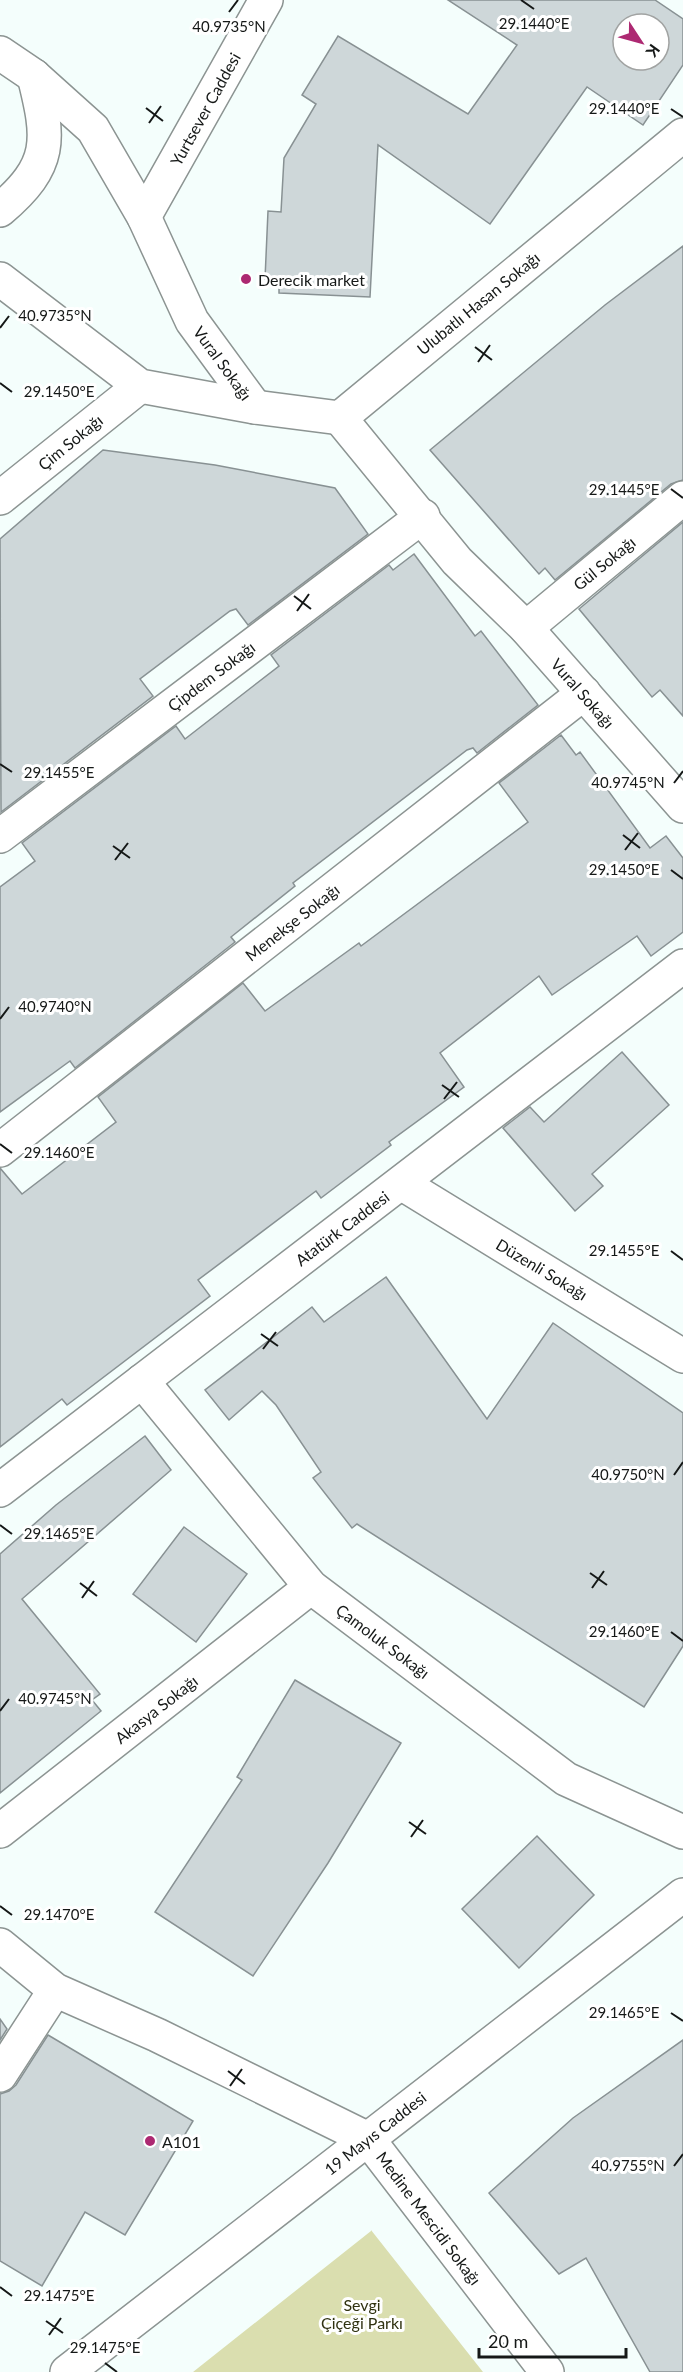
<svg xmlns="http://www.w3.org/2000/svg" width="683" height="2372" viewBox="0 0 683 2372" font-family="Lato,sans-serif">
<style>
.green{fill:#dadeaf}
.building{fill:#ced7d9;stroke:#889193;stroke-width:1.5;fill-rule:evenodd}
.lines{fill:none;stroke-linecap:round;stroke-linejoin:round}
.minor-casing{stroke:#8c9492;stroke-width:36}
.primary-casing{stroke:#8c9492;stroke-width:36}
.minor{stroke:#fff;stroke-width:33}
.primary{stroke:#fff;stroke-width:33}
.ticks{fill:none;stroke:#151817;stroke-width:2}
.poi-dot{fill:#ad2972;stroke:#fff;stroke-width:2}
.labels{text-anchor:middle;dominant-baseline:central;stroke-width:6;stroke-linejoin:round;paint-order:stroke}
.street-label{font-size:16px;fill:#151817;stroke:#fff}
.poi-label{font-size:16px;fill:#151817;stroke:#fff;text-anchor:start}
.park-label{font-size:16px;fill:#303211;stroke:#fff}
.ticks-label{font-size:15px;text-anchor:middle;fill:#151817;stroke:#fff;stroke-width:6;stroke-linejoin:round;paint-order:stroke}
</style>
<rect width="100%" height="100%" fill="#f4fefc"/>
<polygon class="green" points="371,2230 483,2372 193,2372 371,2231"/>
<g class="building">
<path d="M448,0H655L683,19V65L643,125L587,87L490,224L378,145L370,297L279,293V279H265L268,211L281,212L284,158L316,104L302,95L338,36L468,114L517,45ZM623,24H659V60H623Z"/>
<polygon points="683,246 683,480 671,484 555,580 545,568 539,574 430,450 605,305"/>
<polygon points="103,450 215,465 335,488 368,534 248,625 236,609 230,611 140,679 153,696 1,812 0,539"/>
<polygon points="683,522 683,716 660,690 652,697 579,609"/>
<polygon points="414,554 475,636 481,631 538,705 477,753 473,748 467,750 293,883 295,886 231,937 235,942 75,1068 70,1061 0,1112 0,887 35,861 22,843 176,726 185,739 279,666 271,655 389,565 393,570"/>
<polygon points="561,735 576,755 580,752 650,848 666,836 683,858 683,932 651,956 637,936 552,995 539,976 440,1053 464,1087 389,1142 391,1145 321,1198 316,1191 198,1280 210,1296 67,1405 62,1399 0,1447 0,1168 22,1194 116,1122 98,1097 243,983 265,1011 359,943 361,946 528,822 499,783"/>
<polygon points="622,1052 669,1105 592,1174 603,1186 575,1211 503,1128 530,1107 544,1122"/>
<polygon points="386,1277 487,1419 553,1323 683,1413 683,1646 644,1707 357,1524 352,1528 313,1478 321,1472 276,1405 262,1391 229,1420 205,1390 312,1307 324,1322"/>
<polygon points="145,1436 171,1470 22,1599 100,1694 92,1700 101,1711 0,1793 0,1554 56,1505"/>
<polygon points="184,1527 247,1574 196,1642 133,1594"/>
<polygon points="295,1680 401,1743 328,1863 253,1976 155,1912 242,1780 237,1777"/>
<polygon points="537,1836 594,1895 519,1968 462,1909"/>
<polygon points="0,2019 7,2029 0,2040"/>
<polygon points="48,2035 193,2121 125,2235 85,2212 42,2286 0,2261 0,2094 9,2091 16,2085"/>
<polygon points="683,2040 683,2372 650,2372 586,2258 559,2274 489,2193 573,2118"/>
</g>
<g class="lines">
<defs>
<g id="minor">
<polyline points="144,217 266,0"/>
<polyline points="340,418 457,561 526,628 683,806"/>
<polyline points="0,498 140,386"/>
<polyline points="526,628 683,498"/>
<polyline points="0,836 423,516"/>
<polyline points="0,1150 584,693"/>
<polyline points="401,1183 683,1356"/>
<polyline points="142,1381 311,1587 566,1779 683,1832"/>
<polyline points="0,1490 683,966"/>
<polyline points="0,1831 311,1587"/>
<polyline points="0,1945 55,1990 157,2035 368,2139 547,2372"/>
<polyline points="0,2075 55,1990"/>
<polyline points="67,2372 683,1895"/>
</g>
<g id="primary">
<polyline points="0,53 34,76 93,129 144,217 192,321 255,407"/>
<path d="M0,210C53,165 50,140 34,76"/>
<polyline points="0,279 140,386 255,407 340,418 683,135"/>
</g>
</defs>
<use href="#minor" class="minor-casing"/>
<use href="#primary" class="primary-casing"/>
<use href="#minor" class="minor"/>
<use href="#primary" class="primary"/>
</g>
<path class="ticks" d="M521,0L534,9M229,12L238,0M146,108L163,121M671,109L683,117M149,123L161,106M0,328L9,316M475,347L492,360M478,362L490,345M0,383L12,392M671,489L683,498M294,596L311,609M297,611L309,594M0,764L12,772M674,783L683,771M623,835L640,848M113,846L130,858M625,850L638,833M115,860L128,843M671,870L683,879M0,1019L9,1007M442,1085L459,1097M444,1099L457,1082M0,1144L12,1153M671,1251L683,1260M261,1334L278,1346M263,1349L276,1332M674,1475L683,1462M0,1525L12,1534M590,1573L607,1585M80,1583L97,1596M592,1588L604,1571M82,1598L94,1581M671,1632L683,1641M0,1711L9,1699M409,1822L426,1834M411,1837L423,1820M0,1906L12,1915M671,2013L683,2021M228,2071L245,2084M230,2086L242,2069M674,2166L683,2154M0,2287L12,2296M46,2321L63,2333M49,2335L61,2318M105,2363L117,2372"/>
<g class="poi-dot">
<circle cx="246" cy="279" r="6"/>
<circle cx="150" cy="2141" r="6"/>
</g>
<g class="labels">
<g class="street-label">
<text transform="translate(205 109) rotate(-61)">Yurtsever Caddesi</text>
<text transform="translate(478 303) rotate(-39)">Ulubatlı Hasan Sokağı</text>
<text transform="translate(223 363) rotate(54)">Vural Sokağı</text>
<text transform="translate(70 442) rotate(-39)">Çim Sokağı</text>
<text transform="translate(604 563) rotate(-39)">Gül Sokağı</text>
<text transform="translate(211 676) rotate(-37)">Çipdem Sokağı</text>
<text transform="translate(583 693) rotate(49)">Vural Sokağı</text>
<text transform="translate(292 922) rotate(-38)">Menekşe Sokağı</text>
<text transform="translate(342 1228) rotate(-37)">Atatürk Caddesi</text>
<text transform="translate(542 1269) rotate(31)">Düzenli Sokağı</text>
<text transform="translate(383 1641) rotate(37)">Çamoluk Sokağı</text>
<text transform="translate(156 1709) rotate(-38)">Akasya Sokağı</text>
<text transform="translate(375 2133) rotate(-38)">19 Mayıs Caddesi</text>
<text transform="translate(429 2218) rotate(53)">Medine Mescidi Sokağı</text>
</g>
<g class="poi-label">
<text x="258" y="279">Derecik market</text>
<text x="162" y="2141">A101</text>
</g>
<g class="park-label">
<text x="362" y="2304">Sevgi<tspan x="362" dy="18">Çiçeği Parkı</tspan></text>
</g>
</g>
<g class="ticks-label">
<text x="534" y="29">29.1440°E</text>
<text x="229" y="32">40.9735°N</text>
<text x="624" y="114">29.1440°E</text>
<text x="55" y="321">40.9735°N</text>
<text x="59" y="397">29.1450°E</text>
<text x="624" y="495">29.1445°E</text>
<text x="59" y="778">29.1455°E</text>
<text x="628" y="788">40.9745°N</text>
<text x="624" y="875">29.1450°E</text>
<text x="55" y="1012">40.9740°N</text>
<text x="59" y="1158">29.1460°E</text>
<text x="624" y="1256">29.1455°E</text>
<text x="628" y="1480">40.9750°N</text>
<text x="59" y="1539">29.1465°E</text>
<text x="624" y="1637">29.1460°E</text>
<text x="55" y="1704">40.9745°N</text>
<text x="59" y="1920">29.1470°E</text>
<text x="624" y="2018">29.1465°E</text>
<text x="628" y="2171">40.9755°N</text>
<text x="59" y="2301">29.1475°E</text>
<text x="105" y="2353">29.1475°E</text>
</g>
<g transform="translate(641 42) rotate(126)"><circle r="28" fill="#ffffff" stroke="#a1a3a2" stroke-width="1.5"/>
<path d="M0-4.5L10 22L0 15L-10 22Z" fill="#ad2972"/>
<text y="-9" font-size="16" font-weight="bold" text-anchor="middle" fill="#151817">K</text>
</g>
<path d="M479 2348v9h147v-9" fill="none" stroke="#151817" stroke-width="3"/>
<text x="488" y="2348" font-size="18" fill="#151817" stroke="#ffffff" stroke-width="4.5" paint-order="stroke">20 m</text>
</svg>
